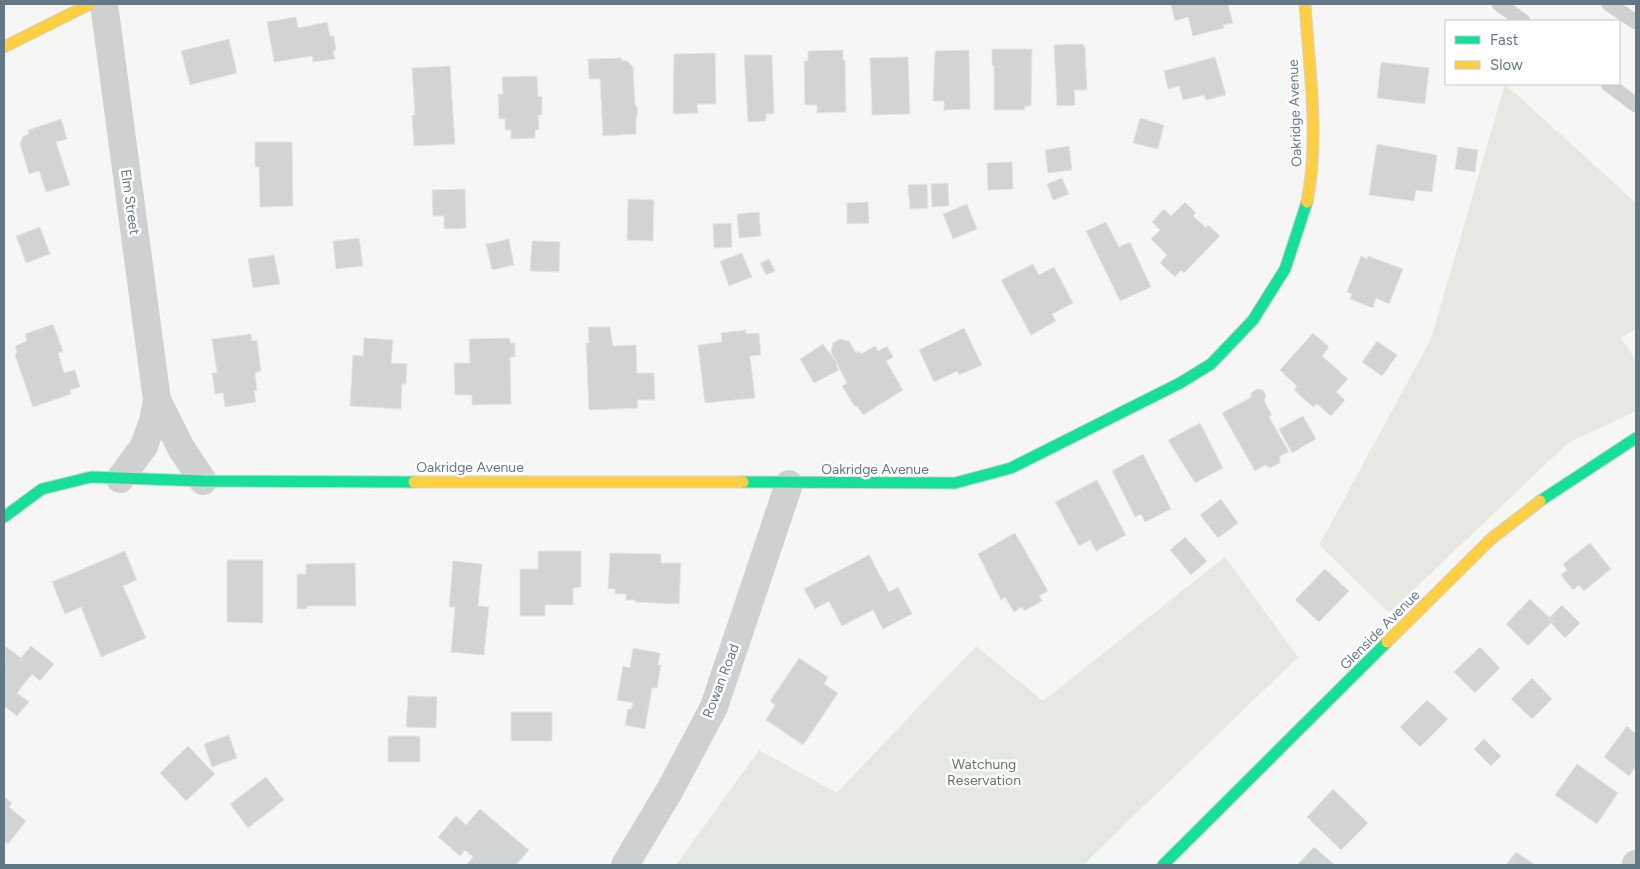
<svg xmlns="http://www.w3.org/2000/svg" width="1640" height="869" viewBox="0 0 1640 869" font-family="Figtree,sans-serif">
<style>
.green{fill:#e6e9e2}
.building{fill:#d2d3d3;stroke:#e5e5e4}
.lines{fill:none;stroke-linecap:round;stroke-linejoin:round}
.fast-casing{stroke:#d2d4d4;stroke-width:13}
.slow-casing{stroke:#d2d4d4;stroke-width:13}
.lane{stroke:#cfd1d1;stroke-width:15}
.street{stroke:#cfd1d1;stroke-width:28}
.fast{stroke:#16e098;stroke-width:11}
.slow{stroke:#ffcf43;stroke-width:11}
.labels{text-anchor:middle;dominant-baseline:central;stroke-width:5;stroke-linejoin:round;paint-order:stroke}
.street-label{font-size:14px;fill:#637887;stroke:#fff}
.park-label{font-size:14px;fill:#65785f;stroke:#fff}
</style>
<rect width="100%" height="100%" fill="#f6f6f4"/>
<g class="green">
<polygon points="1505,84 1636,203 1636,329 1621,338 1636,360 1636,411 1568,443 1389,613 1319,545 1431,339"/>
<polygon points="1225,557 1298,657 1083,865 676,865 759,750 837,793 976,646 1043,701"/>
</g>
<g class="building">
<polygon points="1171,4 1228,4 1233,23 1223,25 1224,28 1193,36 1188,17 1175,21"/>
<polygon points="296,17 298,28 327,22 330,36 334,36 336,50 333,51 335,59 313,62 312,56 274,62 267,22"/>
<polygon points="229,39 237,73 190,85 181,51"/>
<polygon points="1082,44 1085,47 1087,90 1074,90 1075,105 1057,106 1054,45"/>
<polygon points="992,49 1032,49 1031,106 1025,106 1025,110 994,110 994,66 992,66"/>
<polygon points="843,50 843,60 845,60 846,112 817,113 817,105 805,105 804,61 808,61 808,51"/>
<polygon points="969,50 970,109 944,110 944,101 933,101 935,51"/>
<polygon points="715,53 716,104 697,104 698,113 673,114 674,54"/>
<polygon points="744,55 772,55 774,114 766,114 766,121 748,122"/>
<polygon points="908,57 910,114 872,115 870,58"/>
<polygon points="1215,57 1226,95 1206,100 1204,95 1183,100 1179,86 1168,89 1164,71"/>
<polygon points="621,58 622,61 627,61 633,67 635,104 638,110 636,120 636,134 603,136 600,79 589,79 588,59"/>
<polygon points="1381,62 1429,68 1425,104 1377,98"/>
<polygon points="450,66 455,144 414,146 412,115 415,115 412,68"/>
<polygon points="537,76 538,97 542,96 542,115 538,115 539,130 535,130 535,138 511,139 511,130 505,130 505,119 499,119 498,94 503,94 502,77"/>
<polygon points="1140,118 1164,125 1158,149 1133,143"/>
<polygon points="61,119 67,139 56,142 70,185 46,192 39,171 29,174 20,144 23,136 29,134 28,130"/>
<polygon points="255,142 292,142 293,206 260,207 259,167 255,167"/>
<polygon points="1377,144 1437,155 1432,192 1416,190 1414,201 1369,195"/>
<polygon points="1069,146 1072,170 1048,173 1045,150"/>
<polygon points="1458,147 1478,150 1475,172 1455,169"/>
<polygon points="1012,162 1013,189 988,190 987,163"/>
<polygon points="1062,178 1069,194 1053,200 1047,184"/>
<polygon points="948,183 949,206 932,207 931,184"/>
<polygon points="927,184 928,208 910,209 908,185"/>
<polygon points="465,189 466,228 444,229 444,216 433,216 432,190"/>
<polygon points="628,199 654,200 653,241 627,240"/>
<polygon points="868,202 869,223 847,224 847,203"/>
<polygon points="1185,202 1196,213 1193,216 1206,228 1208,225 1220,236 1184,273 1181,270 1175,277 1160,263 1167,255 1151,239 1160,230 1152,222 1164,209 1171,216"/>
<polygon points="967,204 977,229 953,239 943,214"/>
<polygon points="759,212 761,236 739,238 737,214"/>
<polygon points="1106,222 1119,247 1130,242 1151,287 1120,301 1086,231"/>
<polygon points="731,223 732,247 714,248 713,224"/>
<polygon points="40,227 50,254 26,263 16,236"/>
<polygon points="359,238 363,266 336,269 333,241"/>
<polygon points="509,239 514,265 492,270 486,244"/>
<polygon points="532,241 560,242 559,272 530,271"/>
<polygon points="742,253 752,277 729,286 720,261"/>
<polygon points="274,255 280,284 253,288 248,259"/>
<polygon points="1361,256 1367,259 1368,256 1403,269 1389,304 1376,298 1373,308 1350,299 1352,294 1347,292"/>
<polygon points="769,259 775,271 766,275 760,263"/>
<polygon points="1033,264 1039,275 1054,267 1073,303 1052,314 1056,321 1031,335 1001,280"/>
<polygon points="53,324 63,351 58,353 64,373 75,370 80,387 70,390 71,394 33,407 15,355 17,352 15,346 27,341 25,334"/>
<polygon points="588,327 610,327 613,346 636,345 637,373 654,373 655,400 637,400 638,408 589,410 586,343 589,343"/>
<polygon points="964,328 982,365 959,375 957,371 934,382 919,350"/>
<polygon points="746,330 746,334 759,333 761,355 750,356 755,398 705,403 698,345 722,342 721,333"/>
<polygon points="1313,333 1329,347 1322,356 1348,379 1336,392 1345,400 1331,416 1317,404 1313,407 1294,390 1297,386 1280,370"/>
<polygon points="251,334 252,341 257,340 261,371 255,373 257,390 254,391 256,402 225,407 223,393 215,394 212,373 217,373 212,339"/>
<polygon points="364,338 393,340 391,363 407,364 406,384 402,384 401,409 350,406 353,355 363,356"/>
<polygon points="510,338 510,343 515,343 515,357 510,357 511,404 472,405 472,395 455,395 454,363 470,363 469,339"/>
<polygon points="840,339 849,341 856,353 859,351 861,354 875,346 878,351 887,346 893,357 886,361 903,390 863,415 857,406 855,407 842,386 847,383 831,352 833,343"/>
<polygon points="1377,341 1397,355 1382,376 1362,362"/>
<polygon points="823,344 838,364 836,365 839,370 814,383 800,359"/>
<polygon points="1257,389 1263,390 1266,396 1264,401 1272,415 1269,417 1289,452 1280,456 1280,463 1270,468 1265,465 1255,471 1222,413 1250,398 1252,392"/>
<polygon points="1303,416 1316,439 1292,453 1279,429"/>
<polygon points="1200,423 1223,468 1195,483 1168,440"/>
<polygon points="1143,454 1171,509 1145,522 1141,514 1135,517 1112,471"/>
<polygon points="1097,480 1126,535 1096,551 1090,540 1079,546 1055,502"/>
<polygon points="1221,499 1238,523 1218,538 1200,515"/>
<polygon points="1015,533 1048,591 1039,596 1042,601 1024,611 1022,607 1014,612 1005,597 1001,600 978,554"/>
<polygon points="1185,537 1207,561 1191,575 1170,550"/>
<polygon points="1590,543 1611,569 1584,591 1579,585 1573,590 1561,575 1567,570 1563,564"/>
<polygon points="125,551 137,580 123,586 146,638 101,657 81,607 65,614 52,582"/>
<polygon points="538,551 581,551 581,587 573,588 573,605 545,605 545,616 520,616 520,569 538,569"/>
<polygon points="610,553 661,554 661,563 681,563 679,604 635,602 635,600 626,600 626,594 615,594 615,589 608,589"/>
<polygon points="869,555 889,592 898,587 912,614 883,629 873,610 842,626 829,601 815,609 804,589"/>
<polygon points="227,560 263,560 263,623 227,622"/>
<polygon points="453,561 482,564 478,606 489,607 484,655 451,652 455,607 449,607"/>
<polygon points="355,563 356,606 307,606 307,609 297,609 297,574 306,574 306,564"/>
<polygon points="1325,569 1349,591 1319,622 1295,600"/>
<polygon points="1530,599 1553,621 1528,646 1506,624"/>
<polygon points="1562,605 1580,623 1565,638 1551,623 1553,621 1549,618"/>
<polygon points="5,646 21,658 31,646 54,664 40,681 32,674 17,693 29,702 17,716 4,706"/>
<polygon points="1480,647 1500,668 1475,693 1454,672"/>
<polygon points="633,648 660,653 658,665 661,665 657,688 652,688 645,729 625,725 628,709 631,709 633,703 617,700 623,666 630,668"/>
<polygon points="799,658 828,677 824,684 838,693 803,745 766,720 775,705 770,701"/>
<polygon points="1532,678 1552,699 1532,719 1511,699"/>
<polygon points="408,696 437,697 436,728 406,727"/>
<polygon points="1427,700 1448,719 1420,747 1400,727"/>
<rect x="511" y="712" width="41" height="29"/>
<polygon points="1627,726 1636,734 1636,766 1629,776 1604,757"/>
<polygon points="229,735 237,758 212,767 204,744"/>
<rect x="388" y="736" width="32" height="26"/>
<polygon points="1484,739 1501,756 1491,766 1474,749"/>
<polygon points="188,746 215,774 186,801 160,773"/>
<polygon points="1577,764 1618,793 1597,824 1555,795"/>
<polygon points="266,777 284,800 248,828 230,804"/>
<polygon points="1333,789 1368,823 1341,850 1307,817"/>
<polygon points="4,796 12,803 9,807 26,821 8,844 4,840"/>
<polygon points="480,809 529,850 516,865 466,865 473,857 465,850 460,856 438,837 456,816 466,825"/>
<polygon points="1314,847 1335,865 1297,865"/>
<polygon points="1516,852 1535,865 1506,865"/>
</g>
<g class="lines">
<defs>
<g id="fast">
<polyline points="743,482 955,483 1011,468 1180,383 1211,364 1253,320 1285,269 1307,202"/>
<polyline points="1540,501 1636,438"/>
<polyline points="4,517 42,489 91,477 203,481 414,482"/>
<polyline points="1163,865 1387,642"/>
</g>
<g id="slow">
<path d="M1305,4C1309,68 1320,138 1307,202"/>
<polyline points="4,47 90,4"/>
<polyline points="414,482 743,482"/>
<polyline points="1387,642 1491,539 1540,501"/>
</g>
</defs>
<use href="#fast" class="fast-casing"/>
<use href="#slow" class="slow-casing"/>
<g class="lane">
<polyline points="1499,4 1523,21"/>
<polyline points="1609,4 1636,22"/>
<polyline points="1608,84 1636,105"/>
</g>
<g class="street">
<polyline points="104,4 157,400 181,448 203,481"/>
<polyline points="120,479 144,446 153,421 157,400"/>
<polyline points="625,865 671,788 714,707 789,484"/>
<polyline points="1636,865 1636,864"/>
</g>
<use href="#fast" class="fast"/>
<use href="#slow" class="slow"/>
</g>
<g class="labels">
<g class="street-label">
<text transform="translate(1295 113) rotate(-92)">Oakridge Avenue</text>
<text transform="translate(130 202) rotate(82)">Elm Street</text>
<text x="470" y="467">Oakridge Avenue</text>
<text x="875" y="469">Oakridge Avenue</text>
<text transform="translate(1380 630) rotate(-45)">Glenside Avenue</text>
<text transform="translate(721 681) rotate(-69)">Rowan Road</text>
</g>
<g class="park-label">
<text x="984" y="764">Watchung<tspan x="984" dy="16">Reservation</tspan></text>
</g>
</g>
<rect width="1640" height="869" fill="none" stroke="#637887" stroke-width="10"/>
<rect x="1445" y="20" width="175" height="65" fill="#ffffff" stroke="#c1c9cf"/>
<rect x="1455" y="36" width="25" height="8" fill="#16e098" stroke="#c1c9cf"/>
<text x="1490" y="45" font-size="15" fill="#637887">Fast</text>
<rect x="1455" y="61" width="25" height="8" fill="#ffcf43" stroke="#c1c9cf"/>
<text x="1490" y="70" font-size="15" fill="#637887">Slow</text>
</svg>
